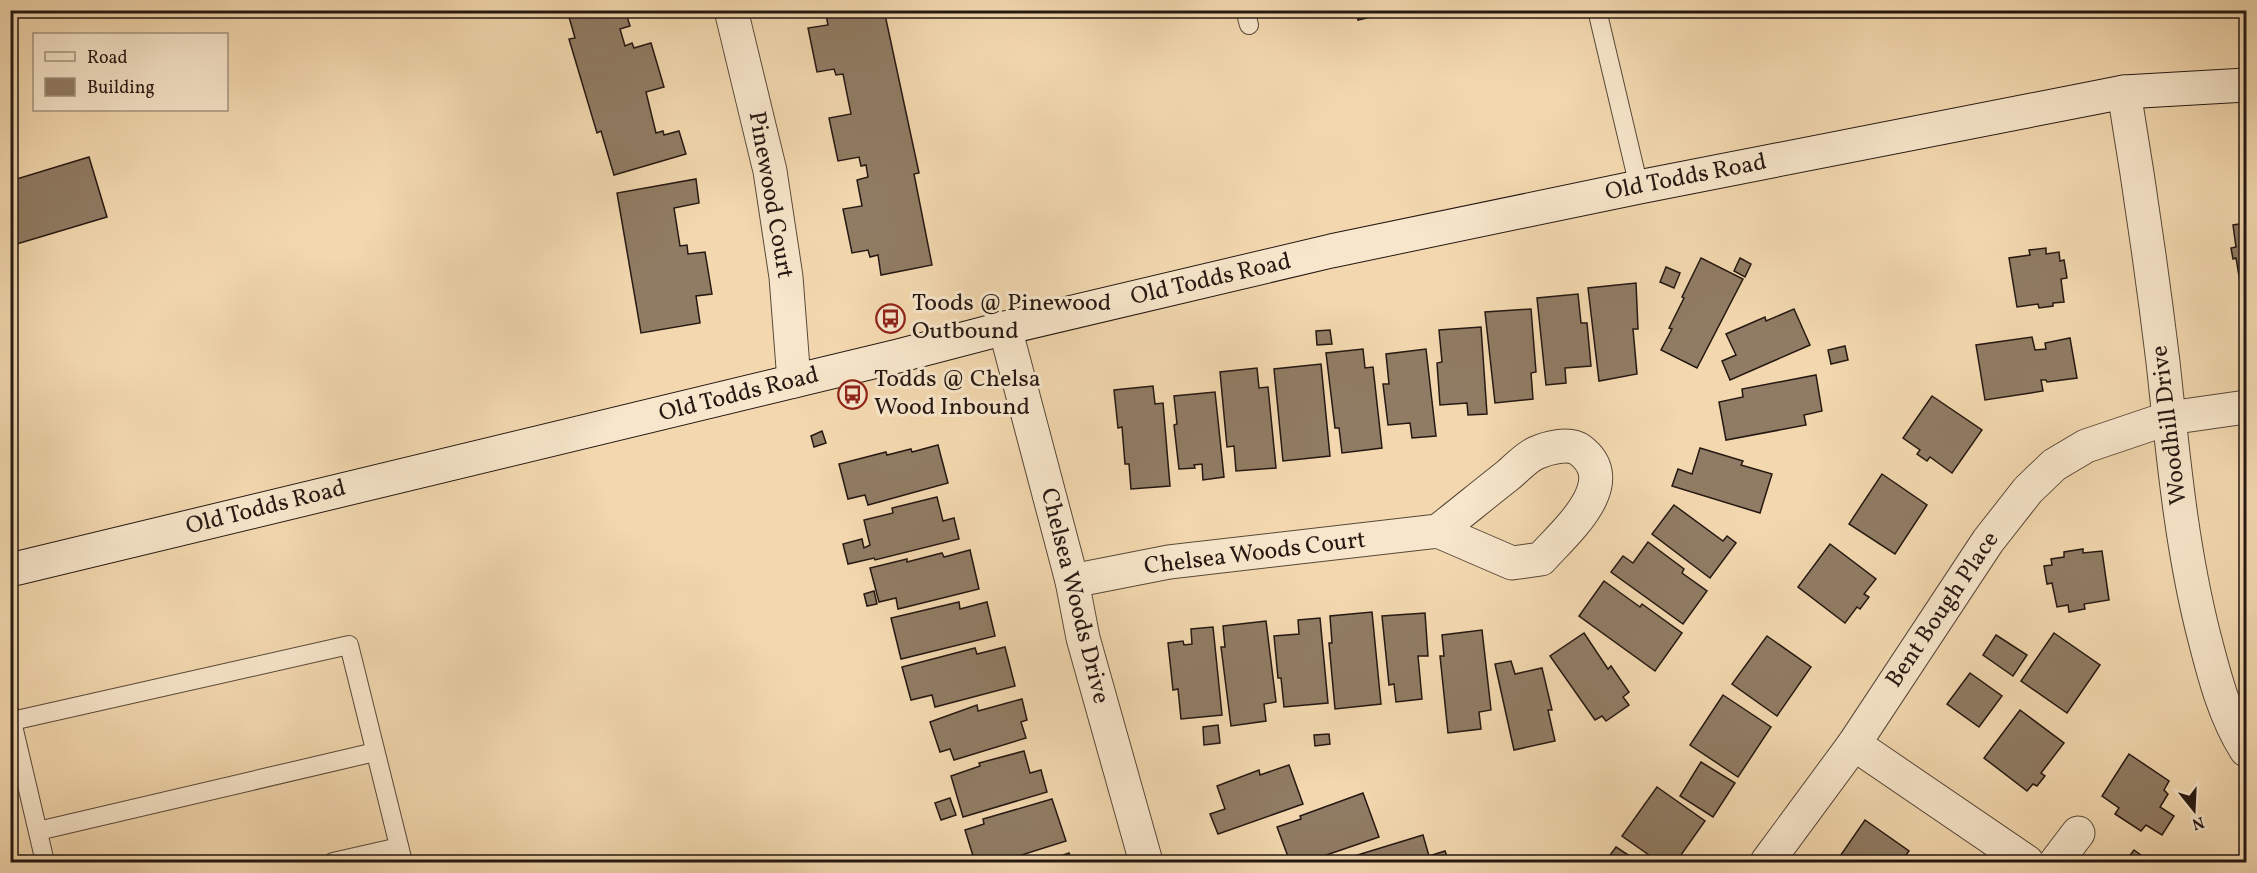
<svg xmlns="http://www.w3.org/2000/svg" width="2257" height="873" viewBox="0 0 2257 873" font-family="Vollkorn,serif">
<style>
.building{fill:#907c64;stroke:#251812;stroke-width:1.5}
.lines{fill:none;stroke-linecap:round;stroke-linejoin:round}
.service-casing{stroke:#584839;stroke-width:20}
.minor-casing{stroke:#584839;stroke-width:35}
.tertiary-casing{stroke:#584839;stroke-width:35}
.secondary-casing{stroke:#251812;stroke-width:35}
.service{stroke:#f7e6cb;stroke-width:18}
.minor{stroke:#f7e6cb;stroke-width:33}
.tertiary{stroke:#f7e6cb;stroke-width:33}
.secondary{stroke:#f7e6cb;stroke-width:33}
.labels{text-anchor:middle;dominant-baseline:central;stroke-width:6;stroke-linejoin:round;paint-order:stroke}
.street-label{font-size:24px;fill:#251812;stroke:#f7e6cb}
.poi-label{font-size:24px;fill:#251812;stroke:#f7e6cb;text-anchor:start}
</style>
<rect width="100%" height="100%" fill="#f3d8af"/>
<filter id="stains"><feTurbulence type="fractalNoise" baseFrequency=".00333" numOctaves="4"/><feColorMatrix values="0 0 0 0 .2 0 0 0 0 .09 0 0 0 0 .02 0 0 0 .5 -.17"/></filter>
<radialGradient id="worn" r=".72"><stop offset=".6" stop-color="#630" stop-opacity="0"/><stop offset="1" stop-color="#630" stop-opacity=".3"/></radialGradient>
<g class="building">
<polygon points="567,10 625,10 630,26 620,29 625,46 632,43 634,48 651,43 664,87 646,92 656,133 663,131 664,135 679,131 686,154 614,175 601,131 597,133 569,39 575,38"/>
<polygon points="825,10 884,10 919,173 914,174 932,265 881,275 878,255 870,257 868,250 852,253 843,209 862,206 857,180 868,177 866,165 861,166 859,157 838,161 829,118 851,114 843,74 836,75 834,69 817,72 808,28 828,25"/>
<polygon points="1356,10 1401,10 1358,20"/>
<polygon points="89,157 107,217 10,246 10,181"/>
<polygon points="696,179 699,203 674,208 680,246 687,245 688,254 705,252 712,294 696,296 700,323 641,333 617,193"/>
<polygon points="2246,223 2246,281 2240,282 2236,258 2233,259 2231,248 2236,247 2233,225"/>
<polygon points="2046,248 2046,254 2059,252 2060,261 2064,260 2067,278 2061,279 2064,302 2053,303 2053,306 2039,308 2038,304 2017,307 2009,258 2030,255 2029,250"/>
<polygon points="1701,258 1743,279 1697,368 1661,350 1672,329 1669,328 1684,298 1682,297"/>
<polygon points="1740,258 1751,264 1745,277 1734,271"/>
<polygon points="1666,267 1680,273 1674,288 1660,282"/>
<polygon points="1636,283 1638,329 1633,329 1637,374 1599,381 1588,288"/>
<polygon points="2246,288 2246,323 2242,289"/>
<polygon points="1578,294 1581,323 1587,323 1591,366 1565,368 1566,383 1546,385 1537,298"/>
<polygon points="1531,309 1536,372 1531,373 1533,399 1495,403 1485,312"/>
<polygon points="1794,309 1810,345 1730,380 1722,361 1736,355 1726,334 1765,317 1766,321"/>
<polygon points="1481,327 1487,414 1468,415 1467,403 1440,405 1437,363 1442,362 1439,330"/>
<polygon points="1330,330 1332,344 1317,345 1316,331"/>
<polygon points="2032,337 2035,350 2046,349 2045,343 2070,338 2077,378 2047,382 2046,380 2041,380 2043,391 1985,400 1976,345"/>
<polygon points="1845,346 1848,360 1831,364 1828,350"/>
<polygon points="1363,349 1365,368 1373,367 1382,448 1342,453 1339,428 1335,428 1326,353"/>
<polygon points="1426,349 1436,436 1412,438 1410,423 1388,425 1383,384 1389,384 1386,354"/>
<polygon points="1321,364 1330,456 1283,461 1274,369"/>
<polygon points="1257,368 1259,388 1268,387 1276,468 1236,471 1234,446 1227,447 1220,372"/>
<polygon points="1816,375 1822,411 1804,415 1806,425 1726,440 1719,402 1743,397 1742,389"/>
<polygon points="1153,386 1155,404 1163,403 1170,486 1131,489 1129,464 1125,464 1122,427 1118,428 1114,390"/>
<polygon points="1215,392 1224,477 1203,480 1202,464 1194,465 1195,468 1179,469 1174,425 1177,424 1174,396"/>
<polygon points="1932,396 1982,430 1952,473 1930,457 1927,461 1917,454 1920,450 1903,438"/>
<polygon points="822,431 826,443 814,447 811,436"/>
<polygon points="938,445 948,483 868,505 865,495 848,499 839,464 886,452 887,455 911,449 912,452"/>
<polygon points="1700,448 1743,461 1741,465 1772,474 1760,513 1672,486 1678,469 1692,474"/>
<polygon points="1882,474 1927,505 1895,554 1849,524"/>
<polygon points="937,497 943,521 954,518 959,539 875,560 874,558 848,564 843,544 862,539 864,548 870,545 864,520 893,513 892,508"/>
<polygon points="1674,505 1723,541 1727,536 1736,543 1710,578 1652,534"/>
<polygon points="1648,542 1684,569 1682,573 1707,591 1683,624 1611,572 1623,556 1633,563"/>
<polygon points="1830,544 1876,579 1864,594 1869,597 1860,609 1857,607 1845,623 1798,587"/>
<polygon points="2083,549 2083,553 2102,551 2109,600 2084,604 2085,609 2069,612 2068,605 2057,607 2052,583 2047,584 2044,566 2052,565 2051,559 2064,557 2064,552"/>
<polygon points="970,550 979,589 898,609 896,598 879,602 870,568 907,559 907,562 942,553 944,557"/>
<polygon points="1604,581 1640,607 1642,604 1682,633 1655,671 1579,616"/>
<polygon points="874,591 877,604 867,606 864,594"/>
<polygon points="959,602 960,609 987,602 995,636 901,659 891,618"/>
<polygon points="1372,612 1381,704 1335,709 1329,643 1332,643 1330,616"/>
<polygon points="1425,613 1428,656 1418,656 1422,699 1396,702 1394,684 1389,685 1382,616"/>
<polygon points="1320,618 1328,703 1284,707 1281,678 1278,678 1274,636 1299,634 1298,620"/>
<polygon points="1266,621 1276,702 1264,704 1266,721 1231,726 1221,647 1225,647 1223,626"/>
<polygon points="1213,627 1222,715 1181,719 1178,689 1173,690 1168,643 1183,641 1184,645 1192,644 1191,629"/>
<polygon points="1482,630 1491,710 1479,712 1481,729 1448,733 1440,656 1444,656 1442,635"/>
<polygon points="1584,633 1608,669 1611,666 1629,692 1623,697 1629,705 1606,721 1602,716 1595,720 1550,656"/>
<polygon points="2054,633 2100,665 2067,713 2021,681"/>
<polygon points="1996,635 2027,655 2013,676 1983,655"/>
<polygon points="1767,636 1811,667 1777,716 1732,684"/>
<polygon points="1005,647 1015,686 935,707 932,695 911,700 902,667 975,648 977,654"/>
<polygon points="1511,661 1515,674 1542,668 1552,710 1548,710 1555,741 1514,750 1495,664"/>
<polygon points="1970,673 2002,696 1979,727 1947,704"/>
<polygon points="1723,695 1771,727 1738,777 1690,745"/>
<polygon points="1022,699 1027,720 1021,722 1026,738 954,760 950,749 940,752 930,722 977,705 978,711"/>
<polygon points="2020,710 2064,743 2041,773 2045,776 2037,786 2033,784 2027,791 1984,758"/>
<polygon points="1218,725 1220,743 1204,745 1203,727"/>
<polygon points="1329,734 1330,744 1315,746 1314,735"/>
<polygon points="1024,751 1030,773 1041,770 1047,792 963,817 951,776 980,766 979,763"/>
<polygon points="2129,754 2169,781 2164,790 2168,794 2160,807 2174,816 2162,835 2146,825 2141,831 2115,814 2119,808 2102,796"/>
<polygon points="1701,762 1735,783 1713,817 1680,796"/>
<polygon points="1289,765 1303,804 1218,834 1210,814 1225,809 1217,786 1259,770 1260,775"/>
<polygon points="1657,787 1705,821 1676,862 1659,862 1622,836"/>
<polygon points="1363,793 1379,837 1306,862 1290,862 1277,827 1301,819 1300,816"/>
<polygon points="950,798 956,815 941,820 935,803"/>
<polygon points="1052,799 1066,841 999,862 986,862 984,856 974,859 965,830 984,824 983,819"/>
<polygon points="1865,820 1909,851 1901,862 1836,862"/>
<polygon points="1423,835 1429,856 1445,851 1449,862 1343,862 1352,860 1351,857"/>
<polygon points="1616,847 1639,862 1605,862"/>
<polygon points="2134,850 2151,862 2125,862"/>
<polygon points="1069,853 1073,862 1028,862 1045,856 1047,861"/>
</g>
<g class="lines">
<defs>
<g id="service">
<polyline points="1245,10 1249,25"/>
<polyline points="1597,10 1639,187"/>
<polyline points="10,713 45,862"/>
<polyline points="12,721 349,645 403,862"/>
<polyline points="38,831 375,752"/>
<polyline points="333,862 399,847"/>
</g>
<g id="minor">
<polyline points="731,10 770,171 786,277 794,381"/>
<polyline points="1005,328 1072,581 1083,638 1146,862"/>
<path d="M1072,581L1169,562L1438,531L1512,563L1541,559C1564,533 1624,483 1580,450C1569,442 1547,448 1536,453C1525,458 1516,469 1507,476C1484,494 1461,513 1438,531"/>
<polyline points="1854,744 2027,862"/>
<polyline points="1767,862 1854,744 1988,541 2028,490 2054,465 2086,446 2169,418 2246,407"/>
<polyline points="2056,862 2078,833"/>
</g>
<path id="tertiary" d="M2124,92C2139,182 2152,272 2163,362C2173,454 2181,546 2204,636C2214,675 2224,715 2246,750"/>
<polyline id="secondary" points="10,570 898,356 1005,328 1331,251 1639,187 2124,92 2246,85"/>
</defs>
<use href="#service" class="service-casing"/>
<use href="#minor" class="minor-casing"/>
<use href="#tertiary" class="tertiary-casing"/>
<use href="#secondary" class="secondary-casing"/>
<use href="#service" class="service"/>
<use href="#minor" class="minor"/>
<use href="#tertiary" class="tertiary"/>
<use href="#secondary" class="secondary"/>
</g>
<defs>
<symbol id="bus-ring" viewBox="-11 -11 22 22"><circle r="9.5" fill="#f7e6cb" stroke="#8f2418" stroke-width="1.5"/><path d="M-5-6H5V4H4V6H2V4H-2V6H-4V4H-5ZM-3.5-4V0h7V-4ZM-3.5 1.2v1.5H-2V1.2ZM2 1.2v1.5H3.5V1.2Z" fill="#8f2418"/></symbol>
</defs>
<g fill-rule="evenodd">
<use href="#bus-ring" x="874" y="302" width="33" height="33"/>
<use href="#bus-ring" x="836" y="378" width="33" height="33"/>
</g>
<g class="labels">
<g class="street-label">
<text transform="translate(1686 178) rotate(-11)">Old Todds Road</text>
<text transform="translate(770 195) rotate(80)">Pinewood Court</text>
<text transform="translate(1211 280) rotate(-13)">Old Todds Road</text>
<text transform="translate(739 395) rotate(-14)">Old Todds Road</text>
<text transform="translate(2170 425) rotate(-97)">Woodhill Drive</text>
<text transform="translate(266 508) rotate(-14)">Old Todds Road</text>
<text transform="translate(1255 554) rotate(-7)">Chelsea Woods Court</text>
<text transform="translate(1074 596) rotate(76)">Chelsea Woods Drive</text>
<text transform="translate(1943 610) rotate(-56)">Bent Bough Place</text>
</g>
<g class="poi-label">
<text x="912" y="304">Toods @ Pinewood<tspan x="912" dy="28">Outbound</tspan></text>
<text x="874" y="380">Todds @ Chelsa<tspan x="874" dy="28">Wood Inbound</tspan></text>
</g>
</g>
<rect width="2257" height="873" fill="none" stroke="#f3d8af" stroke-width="36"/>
<rect x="12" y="12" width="2233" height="849" fill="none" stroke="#251812" stroke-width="3"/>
<rect x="18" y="18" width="2221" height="837" fill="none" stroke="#251812" stroke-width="1.5"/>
<rect x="33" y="33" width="195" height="78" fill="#f7e6cb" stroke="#a39481" stroke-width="1.5"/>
<rect x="45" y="52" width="30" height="9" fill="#f7e6cb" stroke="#a39481" stroke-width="1.5"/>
<text x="87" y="63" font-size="18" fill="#251812">Road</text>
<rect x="45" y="78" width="30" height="18" fill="#907c64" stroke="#a39481" stroke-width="1.5"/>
<text x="87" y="93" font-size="18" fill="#251812">Building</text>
<g transform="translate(2194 810) rotate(162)" stroke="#f7e6cb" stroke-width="4.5" paint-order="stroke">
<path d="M0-4.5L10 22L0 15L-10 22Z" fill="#251812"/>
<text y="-9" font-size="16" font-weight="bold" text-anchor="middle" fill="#251812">N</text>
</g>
<rect width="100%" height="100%" filter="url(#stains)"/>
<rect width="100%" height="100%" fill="url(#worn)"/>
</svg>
